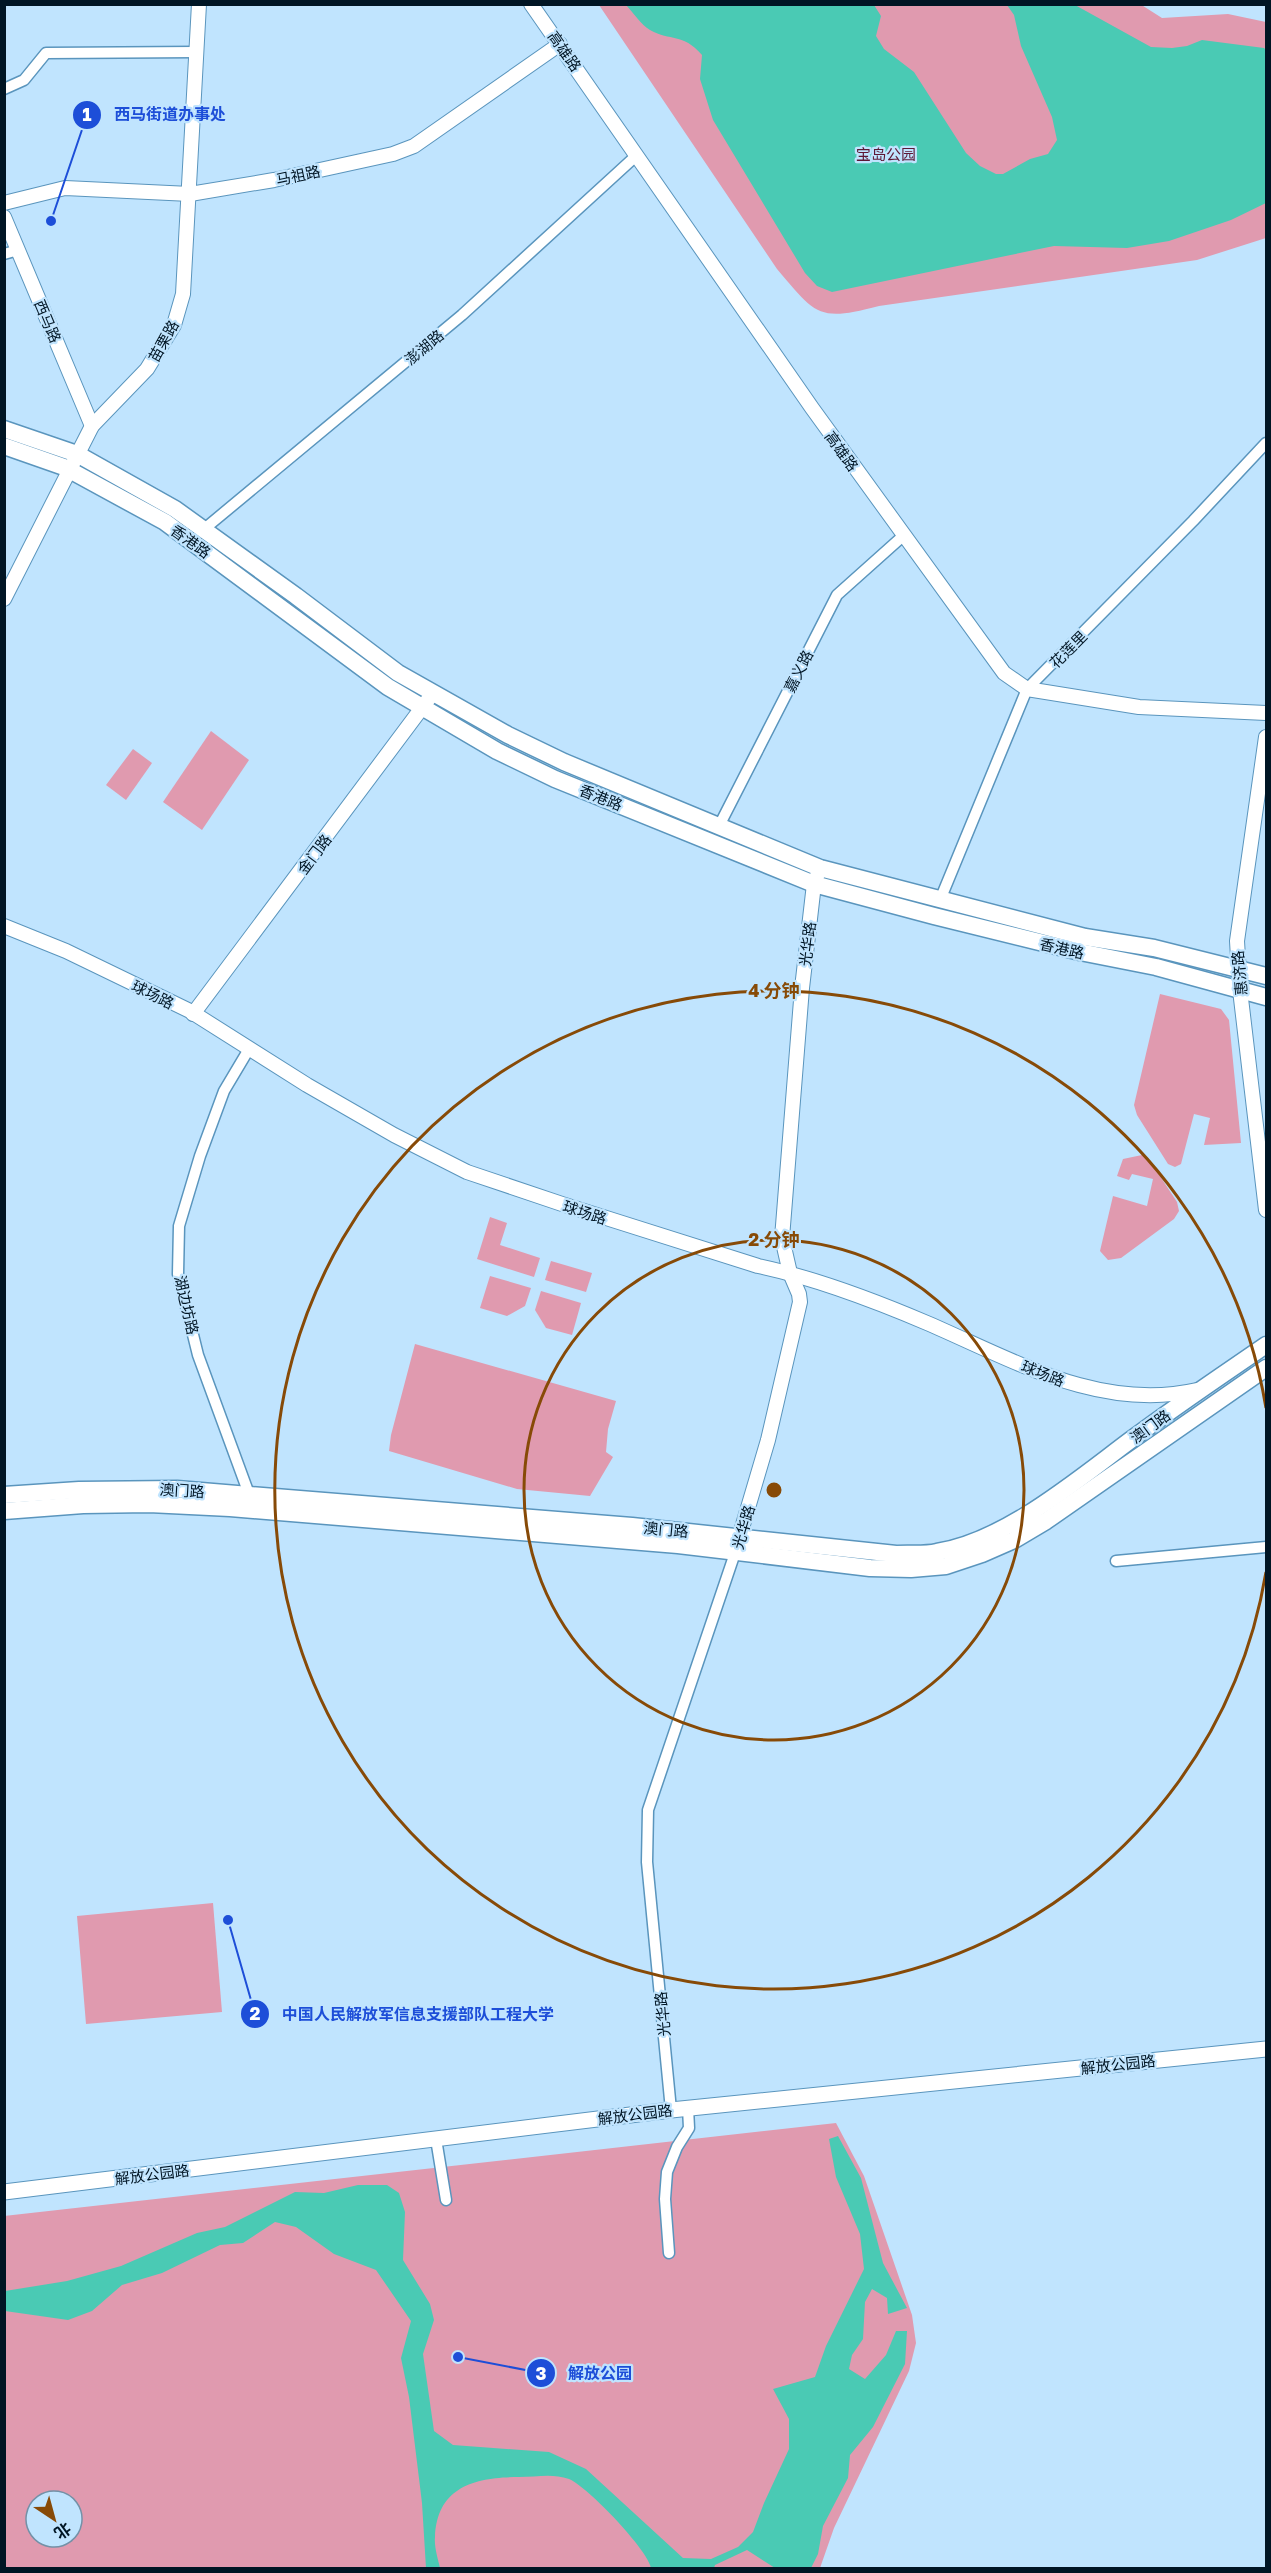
<svg xmlns="http://www.w3.org/2000/svg" width="1271" height="2573" viewBox="0 0 1271 2573" font-family="'Golos Text','Noto Sans SC',sans-serif">
<style>
.green{fill:#e09aaf;fill-rule:evenodd}
.water{fill:#4acab4}
.lines{fill:none;stroke-linecap:round;stroke-linejoin:round}
.minor-casing{stroke:#5a95bd;stroke-width:13}
.tertiary-casing{stroke:#5a95bd;stroke-width:16}
.secondary-casing{stroke:#5a95bd;stroke-width:17}
.primary-casing{stroke:#5a95bd;stroke-width:19}
.minor{stroke:#fff;stroke-width:10}
.tertiary{stroke:#fff;stroke-width:14}
.secondary{stroke:#fff;stroke-width:15}
.primary{stroke:#fff;stroke-width:16}
.ring{fill:none;stroke:#874a07;stroke-width:3}
.labels{text-anchor:middle;dominant-baseline:central;stroke-width:4.5;stroke-linejoin:round;paint-order:stroke}
.street-label{font-size:15px;fill:#001524;stroke:#c0e4fe}
.park-label{font-size:15px;fill:#5d1734;stroke:#c0e4fe}
.centre{fill:#874a07;stroke:#c0e4fe;stroke-width:3}
.ring-label{font-size:18px;text-anchor:middle;font-weight:bold;fill:#874a07;stroke:#c0e4fe;stroke-width:4.5;stroke-linejoin:round;paint-order:stroke}
.leader{fill:none;stroke:#1d4ed8;stroke-width:2}
.callout-dot{fill:#1d4ed8;stroke:#c0e4fe;stroke-width:2}
.mark-label{font-size:18px;text-anchor:middle;font-weight:bold;fill:#fff}
.callout-label{font-size:16px;text-anchor:middle;font-weight:bold;fill:#1d4ed8;stroke:#c0e4fe;stroke-width:4.5;stroke-linejoin:round;paint-order:stroke}
</style>
<rect width="100%" height="100%" fill="#c0e4fe"/>
<g class="green">
<path d="M1140,4L1162,18L1228,14L1266,22V238L1197,260L879,306C818,322 816,315 777,269L599,5Z"/>
<polygon points="211,731 249,760 202,830 163,802"/>
<polygon points="133,749 152,763 126,800 106,785"/>
<polygon points="1160,994 1221,1009 1229,1020 1241,1143 1204,1145 1210,1118 1194,1114 1181,1164 1175,1167 1168,1164 1137,1115 1134,1105"/>
<polygon points="1142,1155 1148,1158 1177,1202 1179,1211 1174,1219 1121,1258 1108,1260 1100,1251 1113,1196 1147,1206 1153,1179 1132,1174 1129,1180 1117,1176 1123,1159"/>
<polygon points="490,1217 507,1223 500,1245 540,1258 534,1277 477,1259"/>
<polygon points="551,1261 592,1273 586,1292 545,1280"/>
<polygon points="490,1276 531,1288 525,1306 507,1316 480,1308"/>
<polygon points="541,1291 581,1303 572,1335 546,1328 535,1310"/>
<polygon points="415,1344 616,1401 608,1429 606,1452 613,1457 590,1496 517,1489 389,1451 391,1435"/>
<polygon points="213,1903 222,2012 86,2024 77,1916"/>
<path d="M836,2123L864,2176L912,2315L916,2343L909,2371L834,2528L820,2568H5L4,2216ZM36,2501H72V2537H36Z"/>
</g>
<g class="water">
<path d="M626,5H874L881,16L876,36L884,49L914,72L966,153L980,166L996,174H1003L1030,159L1048,154L1057,140L1052,117L1021,46L1014,15L1007,5H1075L1151,47L1172,48L1187,46L1202,40L1264,48L1266,50V203L1231,220L1169,241L1127,248L1054,246L832,292L817,286L805,273L713,120L700,79L702,55C682,32 671,42 650,30C641,25 633,12 626,5Z"/>
<path d="M838,2136L861,2178L883,2263L907,2308L888,2314L887,2298L872,2289L865,2302L863,2339L852,2355L849,2369L865,2379L886,2355L896,2331H907L905,2364L873,2427L850,2455L848,2478L823,2526L818,2554L811,2568H775L747,2550L715,2565L714,2568H651C647,2549 588,2487 569,2479C552,2473 537,2477 519,2477C476,2477 437,2486 435,2537C434,2547 438,2559 440,2568H426L422,2503L409,2397L401,2358L411,2321L376,2270L334,2254L296,2227L275,2222L243,2243L220,2245L162,2273L122,2285L92,2311L68,2320L5,2311V2291L67,2281L121,2266L197,2233L225,2227L295,2192L324,2193L358,2185H387L399,2193L405,2212L403,2260L430,2304L434,2320L423,2354L434,2431L453,2445L549,2452L586,2469L683,2558L711,2559L738,2547L753,2532L764,2503L789,2449V2419L773,2389L815,2377L826,2346L864,2269L860,2234L836,2177L829,2139Z"/>
</g>
<g class="lines">
<defs>
<g id="minor">
<polyline points="4,89 24,80 46,53 197,52"/>
<polyline points="4,254 18,250"/>
<polyline points="203,530 462,315 637,155"/>
<polyline points="719,826 837,595 903,536"/>
<polyline points="940,900 1027,689 1193,521 1266,443"/>
<polyline points="249,1494 198,1355 178,1274 179,1226 200,1156 224,1091 249,1049"/>
<polyline points="1116,1561 1266,1547"/>
<polyline points="671,2110 647,1862 648,1810 735,1553"/>
<polyline points="436,2139 446,2200"/>
<polyline points="669,2253 665,2199 667,2172 677,2147 689,2128 688,2108"/>
</g>
<g id="tertiary">
<polyline points="531,4 812,408 1004,673 1027,689 1139,707 1266,713"/>
<polyline points="4,203 65,188 190,194 274,180 393,154 414,146 560,44"/>
<polyline points="4,217 92,426"/>
<polyline points="4,599 92,426 147,369 174,325 183,294 199,4"/>
<polyline points="1266,737 1237,941 1240,990 1266,1210"/>
<path d="M4,926L66,951L190,1011L307,1085L394,1135L467,1172L562,1204L758,1266C816,1278 873,1300 927,1323C1013,1360 1100,1412 1197,1390"/>
<polyline points="193,1014 433,693"/>
<polyline points="737,1545 768,1440 800,1302 799,1294 790,1273 782,1238 802,988 814,884 820,868"/>
</g>
<polyline id="secondary" points="4,2192 671,2110 1266,2049"/>
<g id="primary">
<polyline points="4,429 77,454 175,509 296,596 398,673 508,735 564,762 820,868 1085,937 1154,948 1266,976"/>
<polyline points="4,446 64,467 165,522 388,687 497,751 555,779 814,884 934,916 1080,952 1156,967 1266,997"/>
<path d="M4,1495L79,1490L177,1489L632,1526L896,1554C909,1553 924,1555 937,1552C1006,1541 1078,1479 1132,1439C1176,1406 1221,1376 1266,1345"/>
<polyline points="4,1511 83,1505 149,1504 230,1508 678,1545 870,1568 911,1569 946,1566 982,1554 1014,1540 1046,1521 1266,1368"/>
</g>
</defs>
<use href="#minor" class="minor-casing"/>
<use href="#tertiary" class="tertiary-casing"/>
<use href="#secondary" class="secondary-casing"/>
<use href="#primary" class="primary-casing"/>
<use href="#minor" class="minor"/>
<use href="#tertiary" class="tertiary"/>
<use href="#secondary" class="secondary"/>
<use href="#primary" class="primary"/>
</g>
<g class="ring">
<circle cx="774" cy="1490" r="250"/>
<path d="M1266 1572A499 499 0 1 1 1266 1408"/>
</g>
<g class="labels">
<g class="street-label">
<text transform="translate(565 51) rotate(55)">高雄路</text>
<text transform="translate(298 175) rotate(-12)">马祖路</text>
<text transform="translate(48 321) rotate(67)">西马路</text>
<text transform="translate(163 341) rotate(-61)">苗栗路</text>
<text transform="translate(424 347) rotate(-40)">澎湖路</text>
<text transform="translate(842 451) rotate(54)">高雄路</text>
<text transform="translate(191 541) rotate(36)">香港路</text>
<text transform="translate(1068 649) rotate(-45)">花莲里</text>
<text transform="translate(798 671) rotate(-63)">嘉义路</text>
<text transform="translate(601 797) rotate(22)">香港路</text>
<text transform="translate(314 854) rotate(-53)">金门路</text>
<text transform="translate(807 944) rotate(-83)">光华路</text>
<text transform="translate(1062 948) rotate(13)">香港路</text>
<text transform="translate(1239 973) rotate(-95)">惠济路</text>
<text transform="translate(153 994) rotate(26)">球场路</text>
<text transform="translate(585 1212) rotate(18)">球场路</text>
<text transform="translate(187 1305) rotate(77)">湖边坊路</text>
<text transform="translate(1043 1373) rotate(22)">球场路</text>
<text transform="translate(1150 1426) rotate(-36)">澳门路</text>
<text transform="translate(182 1490) rotate(3)">澳门路</text>
<text transform="translate(743 1527) rotate(-74)">光华路</text>
<text transform="translate(666 1529) rotate(5)">澳门路</text>
<text transform="translate(662 2014) rotate(-95)">光华路</text>
<text transform="translate(1118 2064) rotate(-6)">解放公园路</text>
<text transform="translate(635 2114) rotate(-7)">解放公园路</text>
<text transform="translate(152 2174) rotate(-7)">解放公园路</text>
</g>
<g class="park-label">
<text x="886" y="154">宝岛公园</text>
</g>
</g>
<circle cx="774" cy="1490" r="9" class="centre"/>
<g class="ring-label">
<text x="774" y="997">4 分钟</text>
<text x="774" y="1246">2 分钟</text>
</g>
<path class="leader" d="M51 221L87 115M228 1920L255 2014M458 2357L541 2373"/>
<g class="callout-dot">
<circle cx="51" cy="221" r="6"/>
<circle cx="228" cy="1920" r="6"/>
<circle cx="458" cy="2357" r="6"/>
<circle cx="87" cy="115" r="15"/>
<circle cx="255" cy="2014" r="15"/>
<circle cx="541" cy="2373" r="15"/>
</g>
<g class="mark-label">
<text x="87" y="121">1</text>
<text x="255" y="2020">2</text>
<text x="541" y="2380">3</text>
</g>
<g class="callout-label">
<text x="170" y="120">西马街道办事处</text>
<text x="418" y="2020">中国人民解放军信息支援部队工程大学</text>
<text x="600" y="2379">解放公园</text>
</g>
<rect width="1271" height="2573" fill="none" stroke="#001524" stroke-width="12"/>
<g transform="translate(54 2519) rotate(144)"><circle r="28" fill="#c0e4fe" stroke="#7391a7" stroke-width="1.5"/>
<path d="M0-4.5L10 22L0 15L-10 22Z" fill="#874a07"/>
<text y="-9" font-size="16" font-weight="bold" text-anchor="middle" fill="#001524">北</text>
</g>
</svg>
